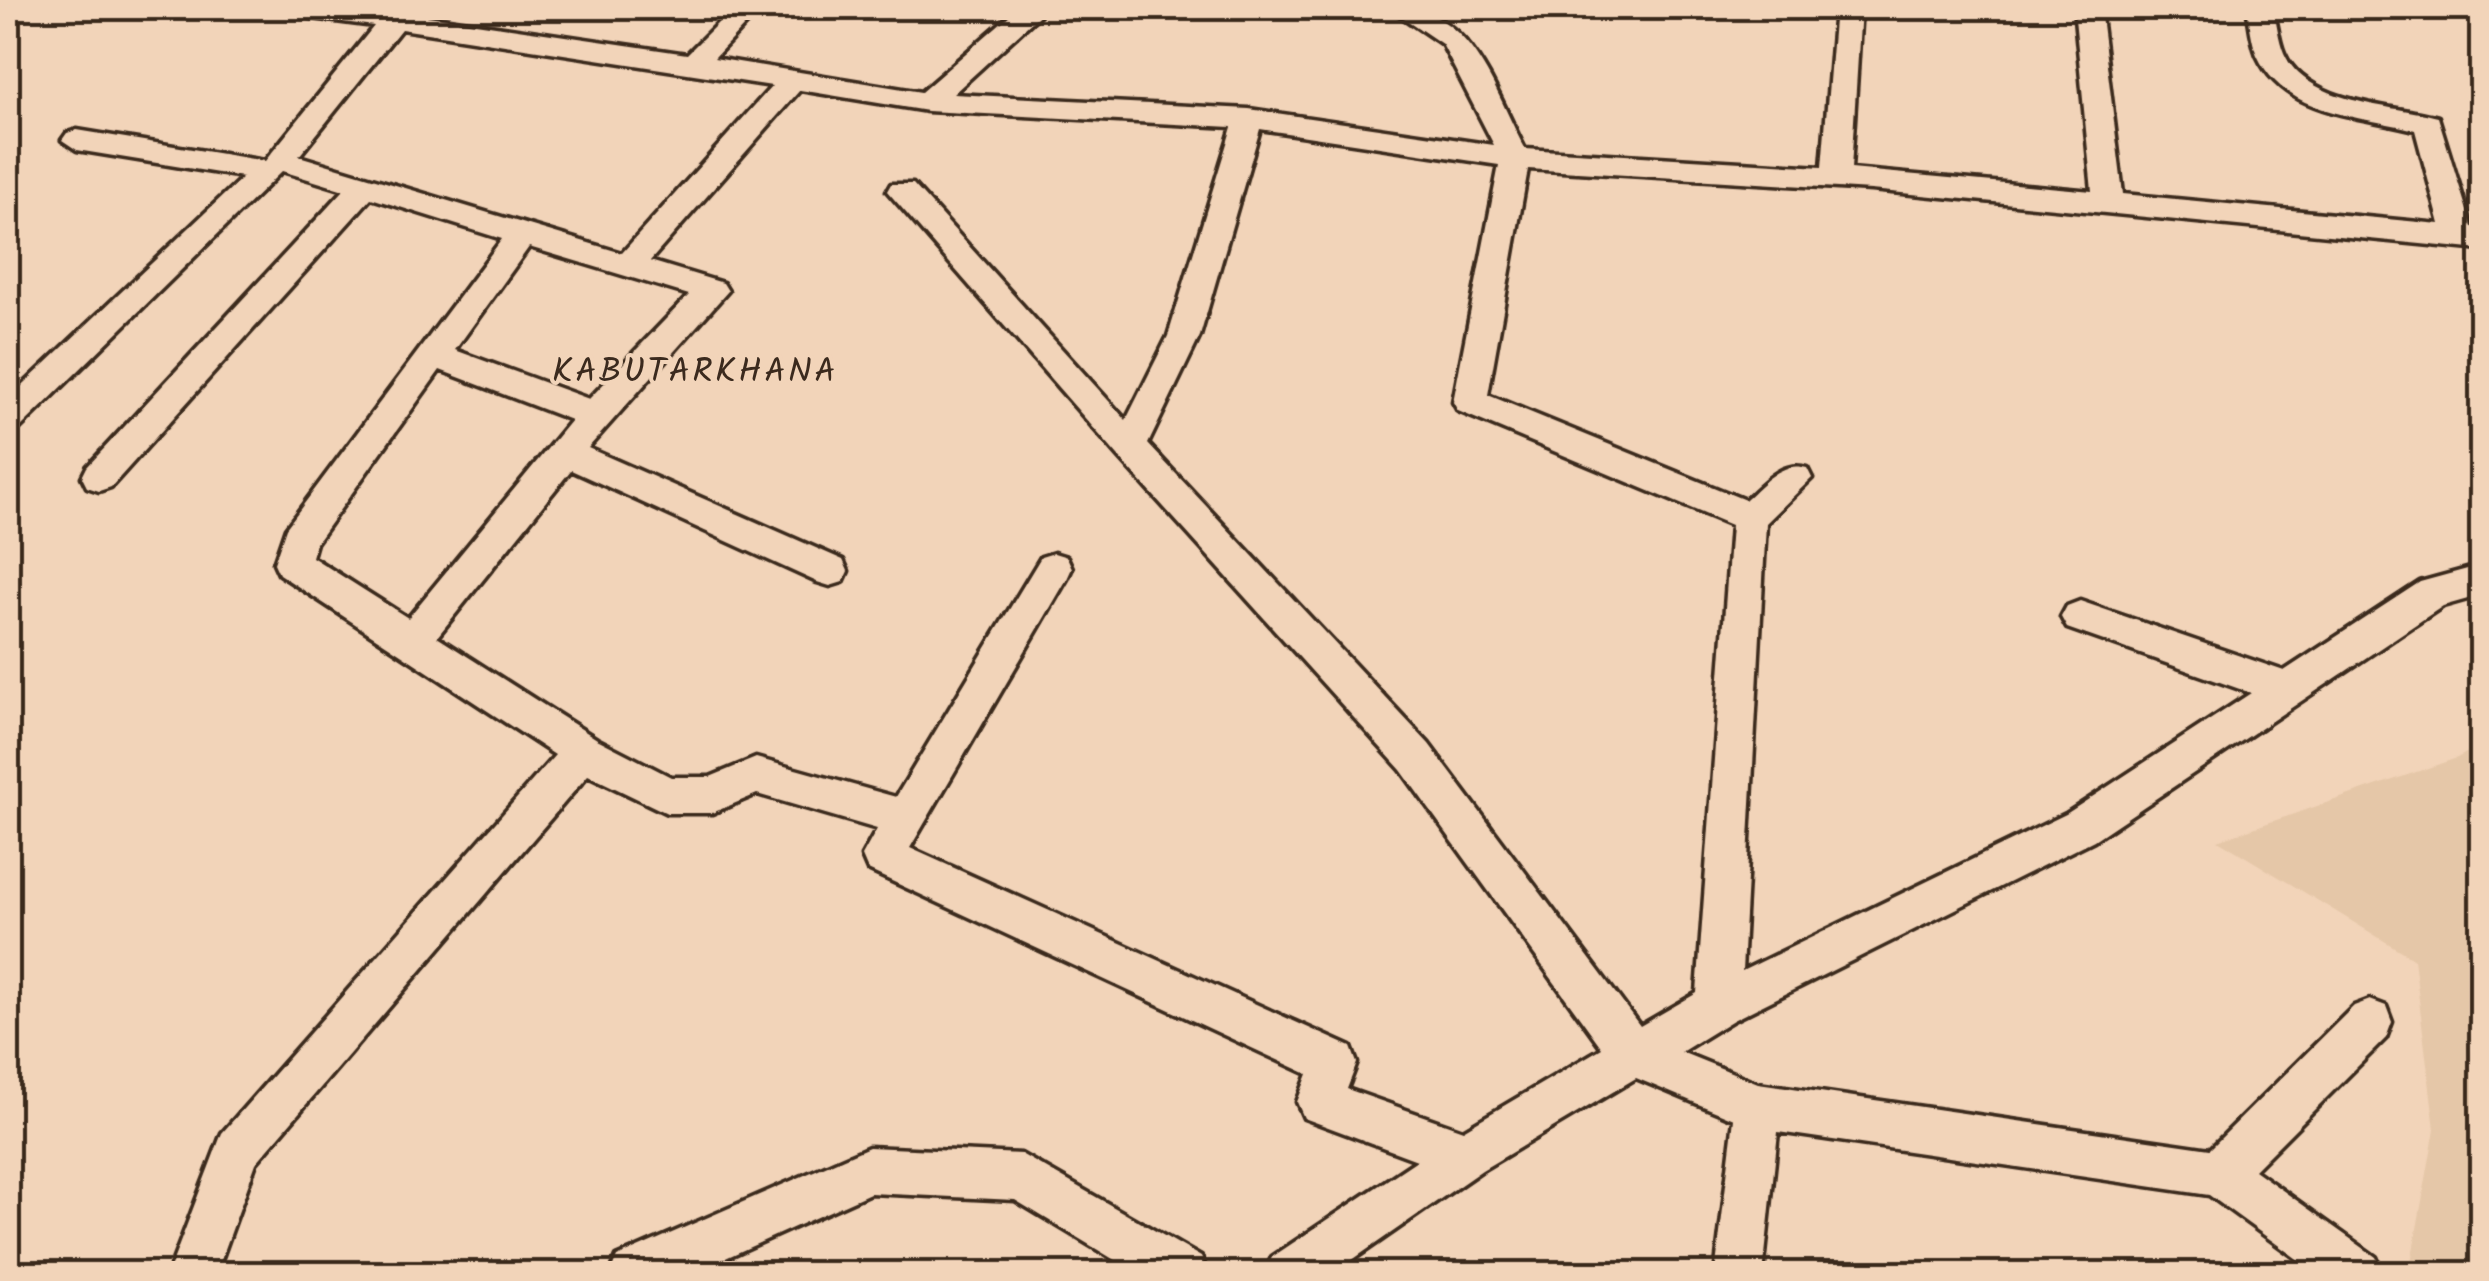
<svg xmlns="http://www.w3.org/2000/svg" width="2489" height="1281" viewBox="0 0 2489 1281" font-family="Kalam,sans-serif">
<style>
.built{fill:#e5c7a8}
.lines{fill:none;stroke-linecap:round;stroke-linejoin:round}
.street-casing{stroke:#3b2a1e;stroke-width:7}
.street{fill:#f2d4b9;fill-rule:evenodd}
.labels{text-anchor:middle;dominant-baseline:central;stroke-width:8;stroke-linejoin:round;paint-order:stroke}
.neighbourhood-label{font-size:35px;letter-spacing:2.5px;fill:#3b2a1e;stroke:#f2d4b9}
</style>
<rect width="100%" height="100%" fill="#f2d4b9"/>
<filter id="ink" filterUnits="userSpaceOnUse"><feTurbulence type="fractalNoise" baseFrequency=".01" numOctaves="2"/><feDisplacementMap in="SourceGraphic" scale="20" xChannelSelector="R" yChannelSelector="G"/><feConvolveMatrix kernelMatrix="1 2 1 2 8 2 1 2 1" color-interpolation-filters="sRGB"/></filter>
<g filter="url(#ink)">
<polygon class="built" points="2481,745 2481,1273 2409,1273 2435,1129 2414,959 2218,840 2457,758"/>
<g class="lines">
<defs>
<g id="street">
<path d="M284,8L394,11L687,54L733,8H761L714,58L921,92L1018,8H1047L953,94L1249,109L1494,145L1442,44L1389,8C1470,3 1493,88 1525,149L1822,167L1835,8H1861L1851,169L2092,191L2074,8H2100L2123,194L2440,224L2415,130C2359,115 2285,116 2257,55C2251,40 2250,23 2247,8H2273C2277,22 2278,39 2284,53C2306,104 2392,105 2438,117L2472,227L2482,228V250L1871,190L1528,169L1488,395L1745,500C1763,484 1782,460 1807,468L1812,478L1766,523L1742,971L2066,814L2251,693L2067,628L2061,617L2067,606L2080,601L2284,671L2420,582L2482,565V595L2443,606L2094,840L1733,1020L1681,1052L1758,1083L2210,1149L2354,1006L2370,1000L2386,1006L2392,1022L2386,1038L2254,1170L2376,1257L2383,1274H2318L2209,1195L1778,1132L1763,1274H1715L1734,1119L1636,1078L1482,1170L1332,1274H1265L1272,1257L1417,1160L1304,1118L1297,1102L1308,1074L868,870L862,856L877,829L757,794L712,813H667L588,775L256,1163L216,1274H168L222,1133L555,755L279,574L274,563L286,528L502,239L371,198L111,487L99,491L87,487L82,477L87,467L344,190L282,171L20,428L8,432V399L243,177L77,150L62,140L67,133L77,130L265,161L374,26L297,16ZM401,29L772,86L622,253L299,156ZM800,90L927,111L1232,127L1168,336L1126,420L913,184H891L887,191L1118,456L1401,770L1602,1048L1463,1130L1347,1089L1357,1063L1351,1047L910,848L1067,579L1072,568L1067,557L1054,553L1041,557L896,797L756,758L710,777H671L597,739L437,637L571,470L817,582L830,586L843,582L848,571L843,560L588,448L728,291L723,283L650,261ZM1260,129L1499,165L1453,402L1458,411L1731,525L1697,993L1640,1026L1429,744L1148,444L1200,336ZM529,247L689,295L589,399L455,350ZM440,370L571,420L408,618L312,557L316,543Z"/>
<polygon points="869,1147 1021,1154 1201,1257 1208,1274 1138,1274 1015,1200 870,1193 690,1274 610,1274 617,1257"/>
</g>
</defs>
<use href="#street" class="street-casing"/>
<use href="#street" class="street"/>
</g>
</g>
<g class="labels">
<g class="neighbourhood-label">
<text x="695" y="373">KABUTARKHANA</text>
</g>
</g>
<rect width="2489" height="1281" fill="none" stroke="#f2d4b9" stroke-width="40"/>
<rect x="20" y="20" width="2449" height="1241" fill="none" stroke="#3b2a1e" stroke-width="4" filter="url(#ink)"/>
</svg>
